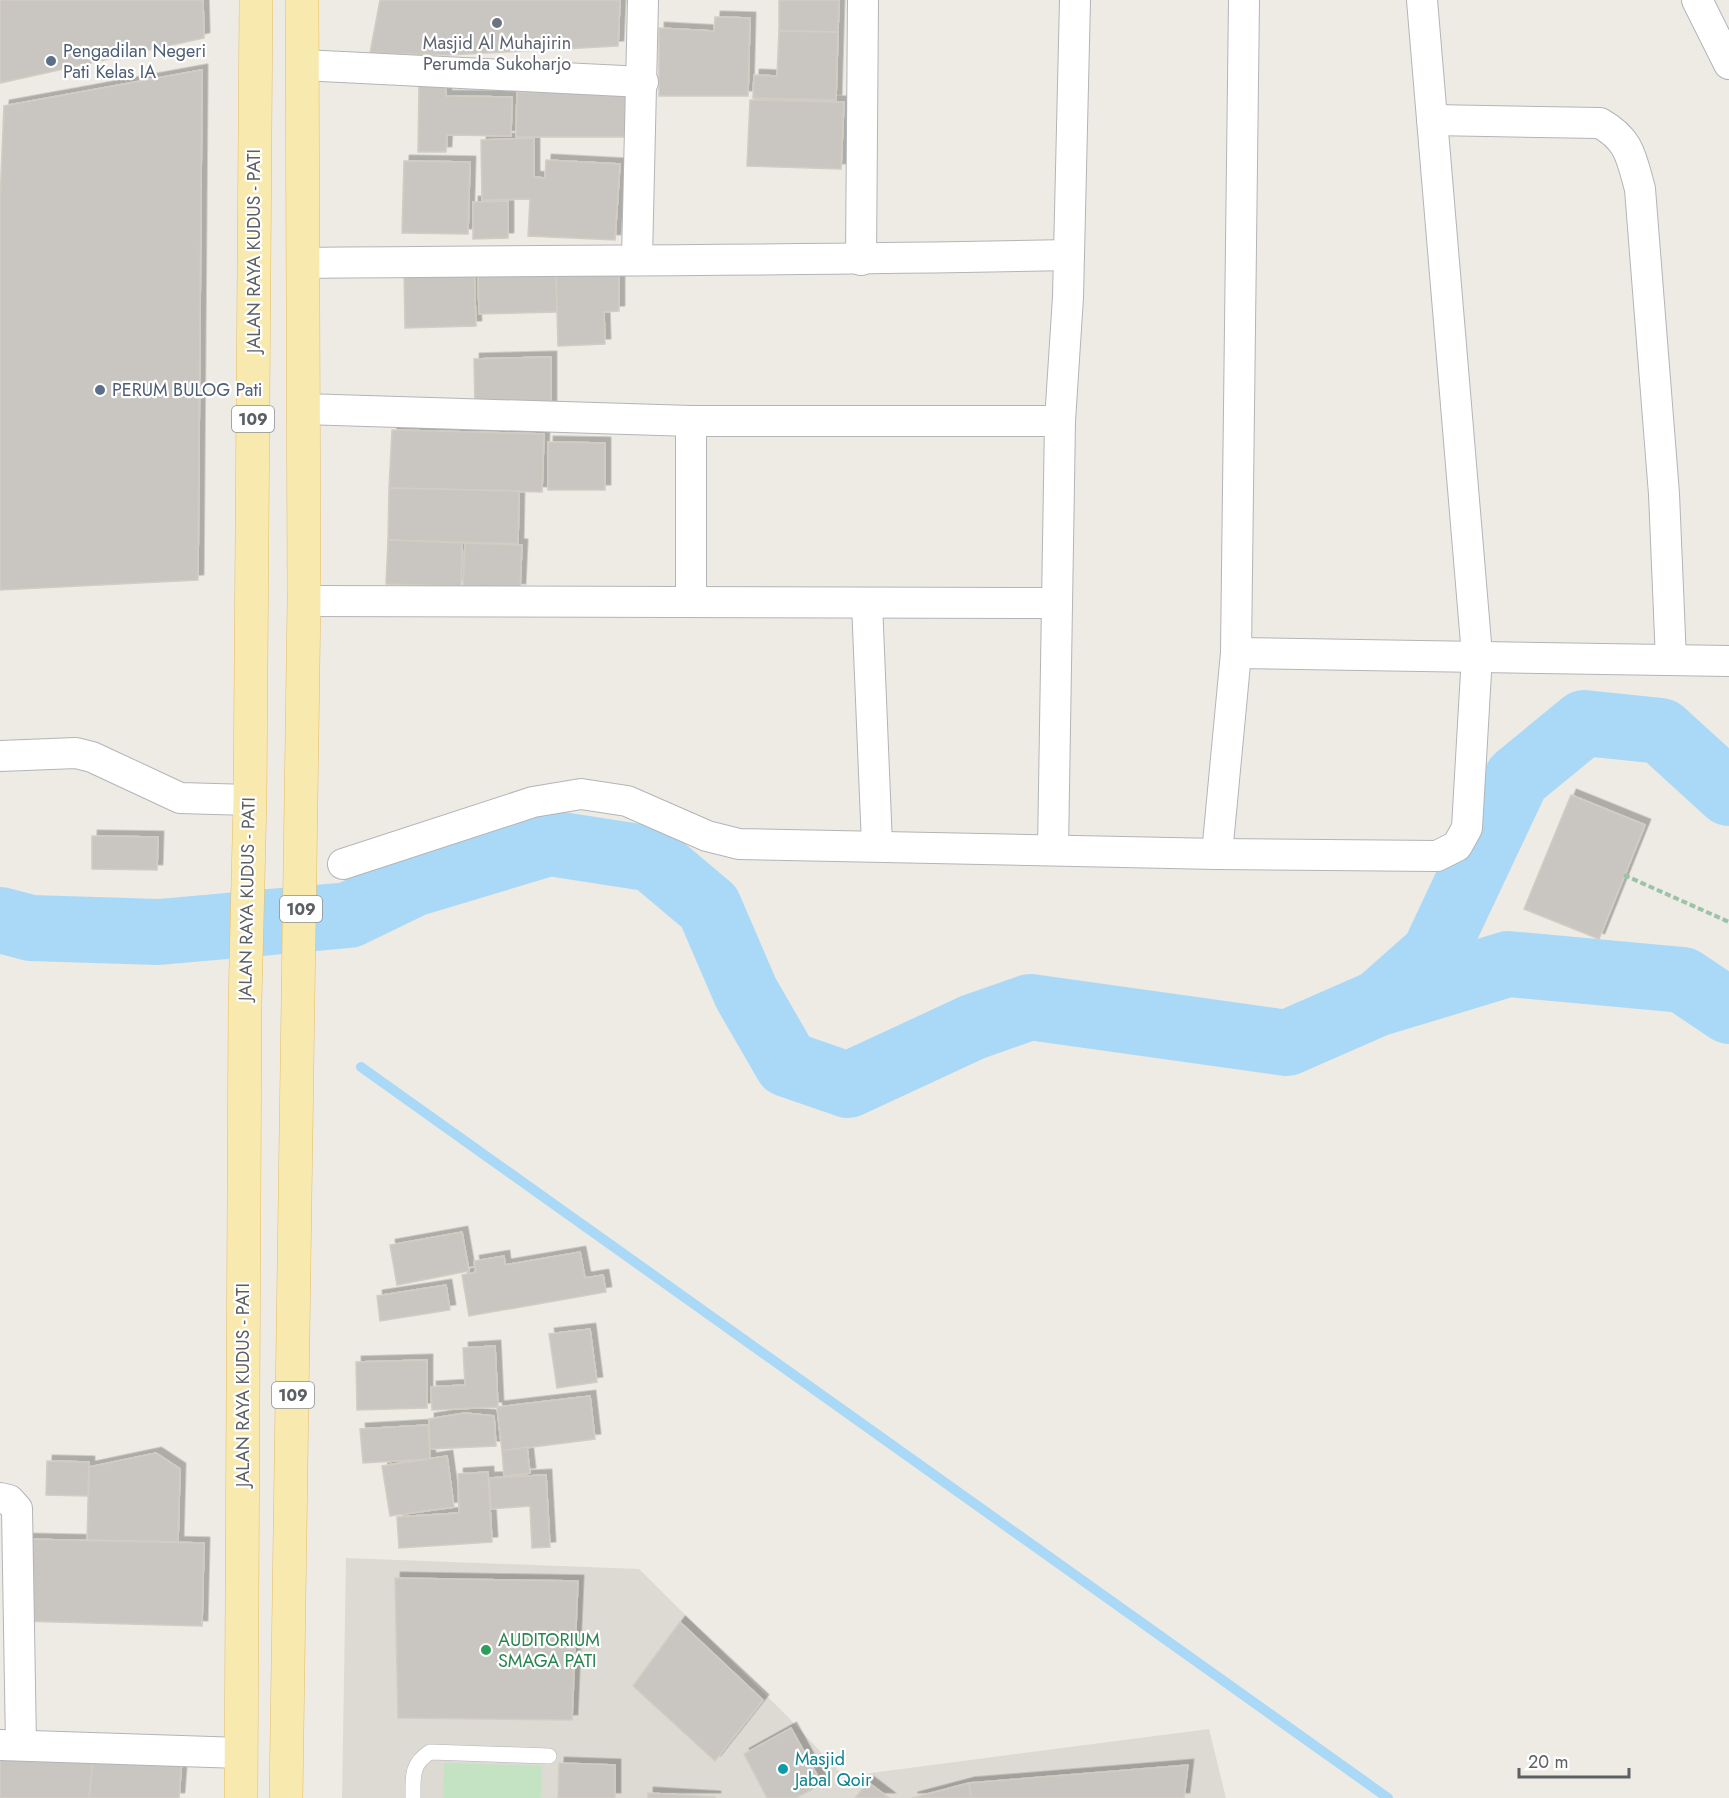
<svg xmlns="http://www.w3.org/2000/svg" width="1729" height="1798" viewBox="0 0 1729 1798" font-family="Jost,sans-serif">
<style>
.education{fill:#dddad3}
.green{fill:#c4e3c3}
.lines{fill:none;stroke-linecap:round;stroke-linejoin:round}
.stream{stroke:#aad9f7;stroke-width:10}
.river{stroke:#aad9f7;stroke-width:66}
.building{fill:#c9c6c1;stroke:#d2cdc3;stroke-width:1.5;filter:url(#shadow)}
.service-casing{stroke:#b2b5b8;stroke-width:16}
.minor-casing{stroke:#b2b5b8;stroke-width:32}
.primary-casing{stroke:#e5bd66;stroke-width:34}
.path{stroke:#9cc3a6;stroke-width:4;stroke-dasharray:6 3;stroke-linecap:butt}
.service{stroke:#fff;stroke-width:15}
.minor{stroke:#fff;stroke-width:30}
.primary{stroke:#f8e9af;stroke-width:33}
.worship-dot{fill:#6b7280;stroke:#fff;stroke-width:2}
.service-dot{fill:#5c6f8a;stroke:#fff;stroke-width:2}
.leisure-dot{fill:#2e9e5b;stroke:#fff;stroke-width:2}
.culture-dot{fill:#0f9aa8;stroke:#fff;stroke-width:2}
.labels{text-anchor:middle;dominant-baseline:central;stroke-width:4.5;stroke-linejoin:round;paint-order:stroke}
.shield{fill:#fff;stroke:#8d9092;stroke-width:1.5}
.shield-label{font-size:16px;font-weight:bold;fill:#5c6063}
.worship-label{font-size:18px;fill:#5b616d;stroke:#fff}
.service-label{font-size:18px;fill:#4e5e75;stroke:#fff;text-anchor:start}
.street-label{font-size:18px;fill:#5c6063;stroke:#fff}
.leisure-label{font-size:18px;fill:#27864d;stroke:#fff;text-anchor:start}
.culture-label{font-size:18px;fill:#0d838f;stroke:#fff;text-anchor:start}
</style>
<defs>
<filter id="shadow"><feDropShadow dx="5.5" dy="-5.5" stdDeviation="0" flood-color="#0004"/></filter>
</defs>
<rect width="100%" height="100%" fill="#edebe4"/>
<polygon class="education" points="346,1558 639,1569 787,1716 848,1781 871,1773 1209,1729 1226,1798 342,1798"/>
<polygon class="green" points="444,1763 542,1766 541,1798 443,1798"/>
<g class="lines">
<polyline class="stream" points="361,1067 1388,1798"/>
<g class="river">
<polyline points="0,920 31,928 159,932 349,915 413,884 549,843 652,859 709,907 746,993 787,1064 848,1085 973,1027 1030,1007 1287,1043 1376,1004 1508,964 1683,980 1729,1011"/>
<polyline points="1381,1001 1434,954 1517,778 1584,723 1661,731 1729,793"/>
</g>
</g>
<g class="building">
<polygon points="0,0 203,0 204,38 0,83"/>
<polygon points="380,0 620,0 618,46 448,55 370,53"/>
<polygon points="779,0 839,0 838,32 779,31"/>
<polygon points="715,17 750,18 748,96 659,96 659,28 714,31"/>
<polygon points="779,31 838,32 836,100 753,98 754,75 777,76"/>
<polygon points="202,70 198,580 0,590 0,200 4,106"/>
<polygon points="419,85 446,85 446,96 512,97 511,136 447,135 446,152 418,152"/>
<polygon points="517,92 630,92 629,137 516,137"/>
<polygon points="750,100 844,102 841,169 747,166"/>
<polygon points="534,138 534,177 545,178 546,160 620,164 615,240 528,236 530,199 482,200 481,140"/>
<polygon points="404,161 470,162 468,234 402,233"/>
<polygon points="508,201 508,238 473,239 473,202"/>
<polygon points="556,264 557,312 479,314 478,266"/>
<polygon points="474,268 476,326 405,328 404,270"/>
<polygon points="619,269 619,311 604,312 605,344 558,346 556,270"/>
<polygon points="551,357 551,406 475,408 474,359"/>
<polygon points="392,430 544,434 542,492 389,488"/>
<polygon points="548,442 605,443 605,490 548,490"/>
<polygon points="389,488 519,491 518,544 388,540"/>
<polygon points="388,540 462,543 461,586 386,584"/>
<polygon points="465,543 522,545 520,589 463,587"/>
<polygon points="1571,795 1645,825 1599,939 1524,909"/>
<polygon points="92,836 158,837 157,870 92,869"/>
<polygon points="462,1232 469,1271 397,1285 390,1245"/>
<polygon points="580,1252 585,1278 603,1275 606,1292 469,1316 462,1275 476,1272 474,1261 504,1256 505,1265"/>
<polygon points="446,1285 450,1310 380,1321 377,1296"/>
<polygon points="590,1329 597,1382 557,1388 549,1334"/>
<polygon points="495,1346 498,1407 432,1410 431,1387 465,1385 463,1348"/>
<polygon points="427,1360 427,1408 357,1410 356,1362"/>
<polygon points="590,1396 595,1439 502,1451 497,1407"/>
<polygon points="465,1413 494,1416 496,1446 430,1449 429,1419"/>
<polygon points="428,1425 430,1459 363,1463 360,1429"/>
<polygon points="527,1447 530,1473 504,1476 502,1451"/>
<polygon points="156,1453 180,1469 178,1542 87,1540 89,1467"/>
<polygon points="447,1456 454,1507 390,1516 382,1466"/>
<polygon points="47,1461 89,1462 88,1496 46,1495"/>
<polygon points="488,1472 492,1542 399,1548 397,1517 459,1513 458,1474"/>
<polygon points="546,1475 550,1547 532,1548 530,1506 491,1509 489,1478"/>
<polygon points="19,1539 204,1543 202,1626 20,1621"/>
<polygon points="395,1578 578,1581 572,1720 398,1718"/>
<polygon points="680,1622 763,1700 715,1761 633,1686"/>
<polygon points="791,1728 822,1784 796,1798 767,1798 744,1754"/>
<polygon points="93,1752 182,1759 179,1798 89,1798"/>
<polygon points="0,1753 93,1760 89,1798 0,1798"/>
<polygon points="559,1763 615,1765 615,1798 558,1798"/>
<polygon points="1188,1765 1184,1798 971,1798 969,1783"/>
<polygon points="868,1782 889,1798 855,1798"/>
<polygon points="969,1783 971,1798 912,1798"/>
<polygon points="648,1793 715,1797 715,1798 648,1798"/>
</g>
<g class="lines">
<defs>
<path id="service" d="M413,1798C413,1777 411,1764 430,1752L549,1756"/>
<g id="minor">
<polyline points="1697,0 1729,64"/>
<polyline points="302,65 643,82"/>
<path d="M1432,120L1600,123C1630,140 1631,157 1640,189L1664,494L1671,660"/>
<polyline points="637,258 643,0"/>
<polyline points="861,260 863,0"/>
<path d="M303,263C558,260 814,261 1069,255"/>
<polyline points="303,409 691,421 1060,421"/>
<polyline points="304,601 1056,603"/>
<polyline points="691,601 691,421"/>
<polyline points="867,603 877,845"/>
<polyline points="1236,653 1729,661"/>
<polyline points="0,756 76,753 92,757 180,798 250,800"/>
<polyline points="1053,850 1060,421 1068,297 1075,0"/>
<polyline points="1217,854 1437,856 1457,846 1467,828 1477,655 1422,0"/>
<polyline points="343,864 533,802 581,794 627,801 707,836 739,844 1217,854 1236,653 1244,0"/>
<polyline points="0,1498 9,1500 17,1509 21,1745"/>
<polyline points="1,1745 241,1753"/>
</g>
<g id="primary">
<polyline points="241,1798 245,1002 250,800 256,0"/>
<polyline points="286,1798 304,601 302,0"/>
</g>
</defs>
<use href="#service" class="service-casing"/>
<use href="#minor" class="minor-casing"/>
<use href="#primary" class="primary-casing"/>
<polyline class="path" points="1624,875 1729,922"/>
<use href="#service" class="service"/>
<use href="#minor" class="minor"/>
<use href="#primary" class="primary"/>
</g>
<circle class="worship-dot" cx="497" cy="23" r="6"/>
<g class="service-dot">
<circle cx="51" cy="61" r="6"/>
<circle cx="100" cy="390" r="6"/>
</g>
<circle class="leisure-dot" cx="486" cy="1650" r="6"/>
<circle class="culture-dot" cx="783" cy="1769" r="6"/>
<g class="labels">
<g class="shield">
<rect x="232" y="406" width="42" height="26" rx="4.5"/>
<rect x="280" y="896" width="42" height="26" rx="4.5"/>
<rect x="272" y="1382" width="42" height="26" rx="4.5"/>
</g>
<g class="shield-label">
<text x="253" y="419">109</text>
<text x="301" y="909">109</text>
<text x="293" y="1395">109</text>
</g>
<g class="worship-label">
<text x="497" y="43">Masjid Al Muhajirin<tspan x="497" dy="21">Perumda Sukoharjo</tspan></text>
</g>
<g class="service-label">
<text x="63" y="51">Pengadilan Negeri<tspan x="63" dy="21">Pati Kelas IA</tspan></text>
<text x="112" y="390">PERUM BULOG Pati</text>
</g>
<g class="street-label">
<text transform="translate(254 251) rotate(-90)">JALAN RAYA KUDUS - PATI</text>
<text transform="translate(247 899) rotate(-89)">JALAN RAYA KUDUS - PATI</text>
<text transform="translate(243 1385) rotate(-90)">JALAN RAYA KUDUS - PATI</text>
</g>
<g class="leisure-label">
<text x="498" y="1640">AUDITORIUM<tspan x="498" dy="21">SMAGA PATI</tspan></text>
</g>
<g class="culture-label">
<text x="795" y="1759">Masjid<tspan x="795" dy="21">Jabal Qoir</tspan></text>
</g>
</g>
<path d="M1519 1768v9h110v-9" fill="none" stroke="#5c6063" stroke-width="3"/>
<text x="1528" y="1768" font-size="18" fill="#5c6063" stroke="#ffffff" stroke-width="4.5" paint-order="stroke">20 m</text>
</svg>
